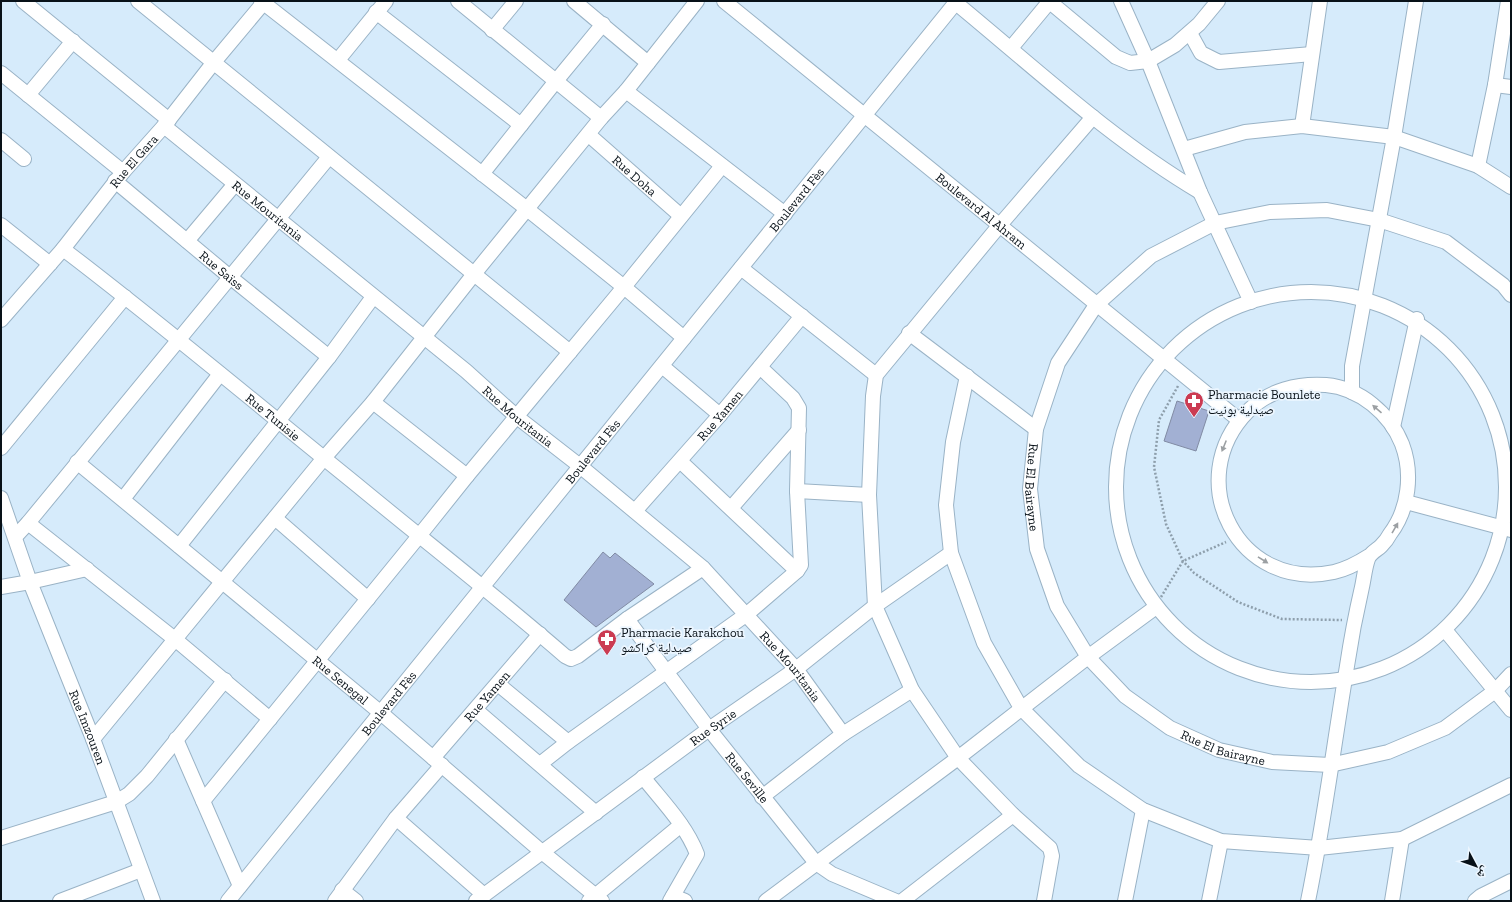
<svg xmlns="http://www.w3.org/2000/svg" width="1512" height="902" viewBox="0 0 1512 902" font-family="'Zilla Slab','Noto Naskh Arabic',serif">
<style>
.building{fill:#a2b0d3;stroke:#818ba4}
.lines{fill:none;stroke-linecap:round;stroke-linejoin:round}
.street-casing{stroke:#9ab3c6;stroke-width:16}
.path{stroke:#8e9fac;stroke-width:2.5;stroke-dasharray:2 2;stroke-linecap:butt}
.street{stroke:#fff;stroke-width:14}
.oneway{fill:#9ca0a3}
.labels{text-anchor:middle;dominant-baseline:central;stroke-width:3.5;stroke-linejoin:round;paint-order:stroke}
.street-label{font-size:13px;fill:#081118;stroke:#ecf6ff}
.poi-label{font-size:13px;fill:#081118;stroke:#ecf6ff;text-anchor:start}
</style>
<rect width="100%" height="100%" fill="#d6ebfb"/>
<g class="building">
<polygon points="1177,401 1209,411 1196,451 1164,441"/>
<polygon points="603,552 610,558 615,553 654,584 596,627 564,600"/>
</g>
<g class="lines">
<defs>
<g id="street">
<polyline points="23,1 169,120"/>
<polyline points="138,1 570,352"/>
<polyline points="261,1 527,209 624,287 684,338"/>
<polyline points="458,1 601,118"/>
<polyline points="574,1 648,63"/>
<path id="s1" d="M724,1L1239,420"/>
<polyline points="1121,1 1148,61 1200,192 1251,302"/>
<polyline points="1050,2 1116,57 1130,63 1148,61 1175,45 1199,24 1218,1"/>
<path d="M956,3C1035,68 1112,140 1200,192"/>
<polyline points="376,12 521,125"/>
<polyline points="492,30 516,1"/>
<polyline points="1190,33 1201,53 1219,62 1312,54"/>
<polyline points="1011,48 1050,1"/>
<polyline points="338,60 386,1"/>
<polyline points="1,73 123,172"/>
<polyline points="1495,85 1511,87"/>
<polyline points="626,91 785,214"/>
<polyline points="28,95 73,41"/>
<path id="s2" d="M164,126L466,371L517,417L580,466L703,568L796,669L843,734"/>
<polyline points="1302,126 1320,1"/>
<path id="s3" d="M589,135L681,216"/>
<polyline points="1,140 24,159"/>
<polyline points="1184,149 1245,132 1302,126 1394,137 1478,166 1511,187"/>
<polyline points="1478,166 1495,85 1508,1"/>
<polyline points="482,174 556,81 603,24"/>
<path id="s4" d="M115,181L230,277L329,357"/>
<polyline points="1,225 50,264"/>
<polyline points="187,241 235,184"/>
<path id="s5" d="M63,249C163,325 259,406 357,485C426,542 497,597 565,656L571,659L578,656L627,619L703,568"/>
<polyline points="741,268 876,375"/>
<circle cx="1311" cy="487" r="195"/>
<path id="s6" d="M1511,295L1503,285L1446,242L1379,220L1327,210L1270,212L1215,223L1151,256L1096,305L1058,363L1036,429L1030,489L1037,549L1057,606L1088,657L1125,696L1170,728L1219,750L1272,762L1330,765L1388,752L1445,728L1495,691L1511,674"/>
<path id="s7" d="M1,320L63,249L123,172L164,126L214,62L265,1"/>
<polyline points="909,333 1036,429"/>
<polyline points="662,366 720,415"/>
<polyline points="967,376 953,442 946,505 951,553 984,643 1021,708 1079,766 1143,810 1221,841 1319,848 1402,839 1511,785"/>
<polyline points="1352,392 1352,366 1394,137 1416,1"/>
<polyline points="373,402 467,476"/>
<polyline points="1393,427 1417,319"/>
<polyline points="1,448 125,297"/>
<polyline points="680,461 797,571"/>
<path id="s8" d="M77,462L381,713L542,852L602,901"/>
<polyline points="797,491 869,495"/>
<path id="s9" d="M1,498L30,582L93,739L153,901"/>
<polyline points="123,499 220,374"/>
<polyline points="1406,502 1511,530"/>
<polyline points="731,508 799,430"/>
<path id="s10" d="M635,511L720,415L802,316"/>
<polyline points="275,518 368,599"/>
<polyline points="28,523 176,640 270,719"/>
<polyline points="15,537 28,523 329,157"/>
<polyline points="179,546 329,357 373,297"/>
<polyline points="1,587 30,582 87,569"/>
<path id="s11" d="M627,619L709,729L816,863L832,874L896,901"/>
<polyline points="1445,630 1511,710"/>
<polyline points="498,684 568,742"/>
<polyline points="476,710 596,813"/>
<polyline points="93,739 324,458 373,402 474,274 601,118 626,91 697,1"/>
<polyline points="176,739 240,886"/>
<path id="s12" d="M433,758L540,634"/>
<polyline points="540,764 568,742 747,614 797,571 801,565 797,491 799,408 793,398 760,367"/>
<path d="M643,777C662,801 686,825 697,854L670,901"/>
<polyline points="762,797 843,734 912,690"/>
<polyline points="203,801 419,536 467,476 624,287 722,166"/>
<polyline points="396,818 484,895"/>
<polyline points="1,838 116,802 129,794 147,776 225,680"/>
<polyline points="342,890 356,901"/>
<polyline points="673,896 685,901"/>
<polyline points="60,901 141,870"/>
<path id="s13" d="M228,901L957,1"/>
<polyline points="335,901 396,818 442,765"/>
<path id="s14" d="M476,901L709,729L796,669L875,606L951,553"/>
<polyline points="589,901 681,825"/>
<polyline points="766,901 958,758 1088,657 1156,607"/>
<polyline points="902,901 1013,815"/>
<polyline points="1044,901 1052,856 1050,848 1013,815 958,758 912,690 875,606 869,495 873,396 876,375 999,226 1093,117"/>
<polyline points="1125,901 1143,810"/>
<polyline points="1209,901 1221,841"/>
<path d="M1308,901C1324,823 1334,744 1347,666C1351,639 1356,613 1362,587C1364,578 1365,567 1368,559C1370,553 1377,550 1381,546C1385,542 1388,538 1390,534C1409,509 1413,473 1402,444C1390,414 1360,388 1326,385C1298,383 1269,390 1248,411C1180,480 1239,593 1334,572C1347,569 1358,563 1369,556"/>
<polyline points="1392,901 1402,839"/>
<polyline points="1475,901 1481,896 1511,881"/>
</g>
</defs>
<use href="#street" class="street-casing"/>
<g class="path">
<polyline points="1178,386 1159,420 1154,467 1166,524 1183,561 1194,573 1238,602 1282,619 1342,620"/>
<polyline points="1161,597 1183,561 1226,542"/>
</g>
<use href="#street" class="street"/>
</g>
<defs><path id="oneway-solid" d="M-6-.8H1V-3.2L6.5 0L1 3.2V.8H-6Z"/></defs>
<g class="oneway">
<use href="#oneway-solid" transform="translate(1377 409) rotate(-139)"/>
<use href="#oneway-solid" transform="translate(1224 446) rotate(112)"/>
<use href="#oneway-solid" transform="translate(1395 528) rotate(-60)"/>
<use href="#oneway-solid" transform="translate(1263 560) rotate(32)"/>
</g>
<defs>
<symbol id="pharmacy-pin" viewBox="-11 -11 22 30"><path d="M0 17L-7.5 6A9.5 9.5 0 1 1 7.5 6Z" fill="#cb3b52" stroke="#ecf6ff"/><path d="M-2-6h4v4h4v4h-4v4h-4v-4h-4v-4h4Z" fill="#fff"/></symbol>
</defs>
<g fill-rule="evenodd">
<use href="#pharmacy-pin" x="1183" y="390" width="22" height="30"/>
<use href="#pharmacy-pin" x="596" y="628" width="22" height="30"/>
</g>
<g class="labels">
<g class="street-label">
<text stroke="none"><textPath href="#s7" startOffset="207">Rue El Gara</textPath></text>
<text stroke="none"><textPath href="#s3" startOffset="61">Rue Doha</textPath></text>
<text stroke="none"><textPath href="#s13" startOffset="903">Boulevard Fès</textPath></text>
<text stroke="none"><textPath href="#s2" startOffset="134">Rue Mouritania</textPath></text>
<text stroke="none"><textPath href="#s1" startOffset="332">Boulevard Al Ahram</textPath></text>
<text stroke="none"><textPath href="#s4" startOffset="139">Rue Saïss</textPath></text>
<text stroke="none"><textPath href="#s10" startOffset="128">Rue Yamen</textPath></text>
<text stroke="none"><textPath href="#s2" startOffset="458">Rue Mouritania</textPath></text>
<text stroke="none"><textPath href="#s5" startOffset="269">Rue Tunisie</textPath></text>
<text stroke="none"><textPath href="#s13" startOffset="579">Boulevard Fès</textPath></text>
<text stroke="none"><textPath href="#s6" startOffset="664">Rue El Bairayne</textPath></text>
<text stroke="none"><textPath href="#s2" startOffset="829">Rue Mouritania</textPath></text>
<text stroke="none"><textPath href="#s8" startOffset="342">Rue Senegal</textPath></text>
<text stroke="none"><textPath href="#s12" startOffset="82">Rue Yamen</textPath></text>
<text stroke="none"><textPath href="#s13" startOffset="255">Boulevard Fès</textPath></text>
<text stroke="none"><textPath href="#s9" startOffset="245">Rue Imzouren</textPath></text>
<text stroke="none"><textPath href="#s14" startOffset="294">Rue Syrie</textPath></text>
<text stroke="none"><textPath href="#s6" startOffset="1012">Rue El Bairayne</textPath></text>
<text stroke="none"><textPath href="#s11" startOffset="199">Rue Seville</textPath></text>
</g>
<g class="poi-label">
<text x="1208" y="394">Pharmacie Bounlete<tspan x="1208" dy="15">صيدلية بونيت</tspan></text>
<text x="621" y="632">Pharmacie Karakchou<tspan x="621" dy="15">صيدلية كراكشو</tspan></text>
</g>
</g>
<rect width="1512" height="902" fill="none" stroke="#081118" stroke-width="4"/>
<g transform="translate(1476 866) rotate(131)" stroke="#ecf6ff" stroke-width="3" paint-order="stroke">
<path d="M0-3L7 15L0 10L-7 15Z" fill="#081118"/>
<text y="-6" font-size="11" font-weight="bold" text-anchor="middle" fill="#081118">ش</text>
</g>
</svg>
